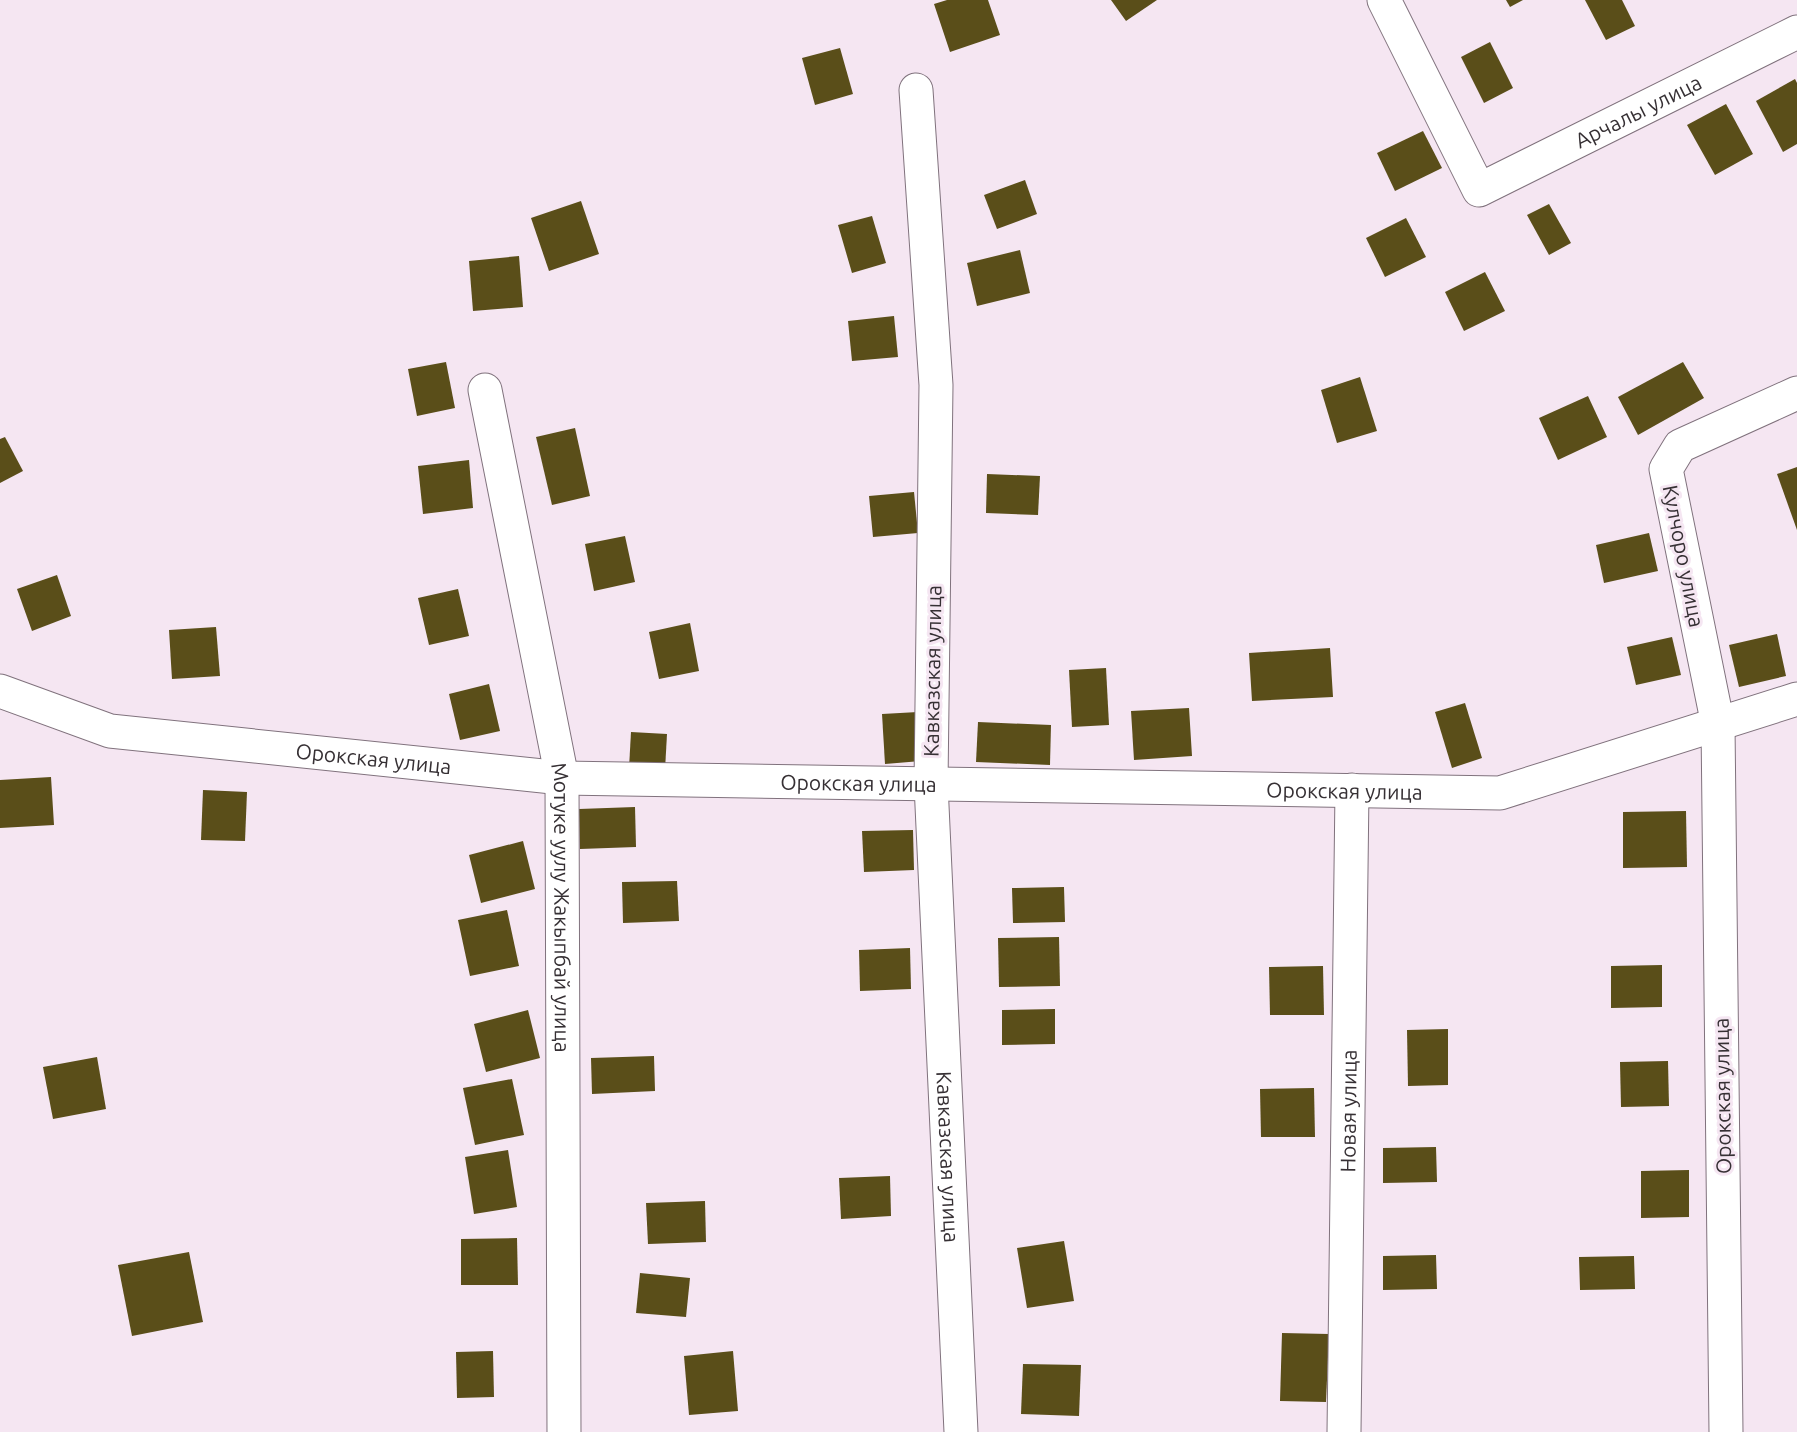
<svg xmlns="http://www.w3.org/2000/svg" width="1797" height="1432" viewBox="0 0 1797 1432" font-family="Ubuntu,sans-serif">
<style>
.building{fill:#5a4e19}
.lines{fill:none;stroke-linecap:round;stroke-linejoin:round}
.minor-casing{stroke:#80727d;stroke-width:35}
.minor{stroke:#fff;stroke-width:33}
.labels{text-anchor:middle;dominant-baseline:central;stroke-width:6;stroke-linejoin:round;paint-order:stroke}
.street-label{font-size:21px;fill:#363034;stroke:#f5e6f2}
</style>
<rect width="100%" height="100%" fill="#f5e6f2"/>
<g class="building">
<polygon points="947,0 988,0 1000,35 950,52 934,4"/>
<polygon points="1111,0 1157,0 1126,21"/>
<polygon points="1506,0 1523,0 1510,7"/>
<polygon points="1585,0 1622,0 1635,26 1606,40"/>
<polygon points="1490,42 1513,88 1484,103 1461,57"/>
<polygon points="840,48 853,94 815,105 802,58"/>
<polygon points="1795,79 1797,83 1797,144 1783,152 1756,101"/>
<polygon points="1726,104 1753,154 1715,175 1687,125"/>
<polygon points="1423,131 1442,168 1395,191 1377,153"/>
<polygon points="1025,180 1037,214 997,229 984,195"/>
<polygon points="581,201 599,254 549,271 531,218"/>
<polygon points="1549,204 1571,243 1549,255 1527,215"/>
<polygon points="872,216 886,263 852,273 838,225"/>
<polygon points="1406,218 1426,257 1385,277 1366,238"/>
<polygon points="1020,250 1030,293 977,306 967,263"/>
<polygon points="519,256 523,307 473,311 469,261"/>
<polygon points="1485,272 1505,311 1464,331 1445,292"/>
<polygon points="894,316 898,357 852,361 848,321"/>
<polygon points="446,362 455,408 417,416 408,369"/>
<polygon points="1683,362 1704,398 1638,435 1618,397"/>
<polygon points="1360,377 1377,431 1337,443 1321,390"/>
<polygon points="1588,396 1607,437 1558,460 1539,418"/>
<polygon points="575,428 590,496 552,505 536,437"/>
<polygon points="5,437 23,471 0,483 0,439"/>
<polygon points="469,460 473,508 423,514 418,466"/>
<polygon points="1797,467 1797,530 1777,474"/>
<polygon points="987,474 1040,476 1038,515 986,513"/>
<polygon points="914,492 918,533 873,537 869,496"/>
<polygon points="1649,533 1658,571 1604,583 1596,545"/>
<polygon points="625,536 635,582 594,591 585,544"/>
<polygon points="57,575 71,616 32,631 17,589"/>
<polygon points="458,589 469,636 429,645 418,598"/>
<polygon points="690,623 699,671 659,679 649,632"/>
<polygon points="216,627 220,676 172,679 169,630"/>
<polygon points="1777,634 1786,676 1739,687 1729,645"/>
<polygon points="1672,637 1681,675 1636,685 1627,647"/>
<polygon points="1330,648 1333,697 1252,701 1249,653"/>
<polygon points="1106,668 1109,725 1072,727 1069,670"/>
<polygon points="489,684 500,731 460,740 449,694"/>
<polygon points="1465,703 1482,758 1452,768 1435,712"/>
<polygon points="1189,708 1192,756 1134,760 1131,711"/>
<polygon points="918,712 921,761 885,764 882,714"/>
<polygon points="978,722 1051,725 1050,765 976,762"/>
<polygon points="631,732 667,734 665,770 629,768"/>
<polygon points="51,777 54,825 0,828 0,780"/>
<polygon points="203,790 247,792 245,841 201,840"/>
<polygon points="635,807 636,847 580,849 579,809"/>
<polygon points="1686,811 1687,867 1623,868 1623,812"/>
<polygon points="913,830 914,870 864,872 862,831"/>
<polygon points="523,841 535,889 481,903 469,855"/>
<polygon points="677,881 679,921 623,923 622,882"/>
<polygon points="1064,887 1065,922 1013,923 1012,888"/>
<polygon points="507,910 519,966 470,976 458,920"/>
<polygon points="1059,937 1060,986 999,987 998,938"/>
<polygon points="910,948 911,989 860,991 859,950"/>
<polygon points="1662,965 1662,1007 1611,1008 1611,966"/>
<polygon points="1323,966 1324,1015 1270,1015 1269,967"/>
<polygon points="1055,1009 1055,1044 1002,1045 1002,1010"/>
<polygon points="528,1010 540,1058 486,1072 474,1024"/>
<polygon points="1448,1029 1448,1085 1408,1086 1407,1030"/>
<polygon points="654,1056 655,1091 592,1094 591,1058"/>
<polygon points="97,1057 106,1109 53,1119 43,1067"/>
<polygon points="1668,1061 1669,1106 1621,1107 1620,1062"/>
<polygon points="512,1079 524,1135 475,1145 463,1088"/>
<polygon points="1314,1088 1315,1137 1261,1137 1260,1089"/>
<polygon points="1436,1147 1437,1182 1383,1183 1383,1148"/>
<polygon points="508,1150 517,1207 474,1214 465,1157"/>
<polygon points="1689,1170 1689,1217 1641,1218 1641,1171"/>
<polygon points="890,1176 891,1216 841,1219 839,1178"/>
<polygon points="705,1201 706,1242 648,1244 646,1203"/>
<polygon points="517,1238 518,1285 461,1285 461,1239"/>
<polygon points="1064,1241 1074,1301 1027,1308 1017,1248"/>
<polygon points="189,1252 203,1322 132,1336 118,1265"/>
<polygon points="1436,1255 1437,1289 1383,1290 1383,1256"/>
<polygon points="1634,1256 1635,1289 1580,1290 1579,1257"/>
<polygon points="640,1273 690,1278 686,1317 636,1313"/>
<polygon points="1282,1333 1329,1334 1326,1402 1280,1401"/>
<polygon points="493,1351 494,1397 457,1398 456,1352"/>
<polygon points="733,1351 738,1411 689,1415 684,1356"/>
<polygon points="1023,1364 1081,1365 1079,1416 1021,1414"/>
</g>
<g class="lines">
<defs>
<g id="minor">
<path id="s1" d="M1384,0L1479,190L1797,32"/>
<path id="s2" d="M916,90L936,385L931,784L961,1432"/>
<path id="s3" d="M485,390L562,778L564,1432"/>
<path id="s4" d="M0,691L110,731L562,778L1500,793L1797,699"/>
<path id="s5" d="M1344,1432L1352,790"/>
<polyline points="1726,1432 1718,725 1666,469 1680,446 1797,393"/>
</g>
</defs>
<use href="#minor" class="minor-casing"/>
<use href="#minor" class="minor"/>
</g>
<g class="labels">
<g class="street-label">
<text stroke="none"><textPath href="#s1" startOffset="390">Арчалы улица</textPath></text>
<text transform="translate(1684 556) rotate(79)">Кулчоро улица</text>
<text transform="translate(932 671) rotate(-89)">Кавказская улица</text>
<text stroke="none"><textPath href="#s4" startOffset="382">Орокская улица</textPath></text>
<text stroke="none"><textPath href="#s4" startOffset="868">Орокская улица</textPath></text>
<text stroke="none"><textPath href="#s4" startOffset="1354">Орокская улица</textPath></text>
<text stroke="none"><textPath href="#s3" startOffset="525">Мотуке уулу Жакыпбай улица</textPath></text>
<text transform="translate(1722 1096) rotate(-91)">Орокская улица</text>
<text stroke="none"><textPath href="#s5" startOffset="321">Новая улица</textPath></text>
<text stroke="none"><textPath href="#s2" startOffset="1068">Кавказская улица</textPath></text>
</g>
</g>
</svg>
